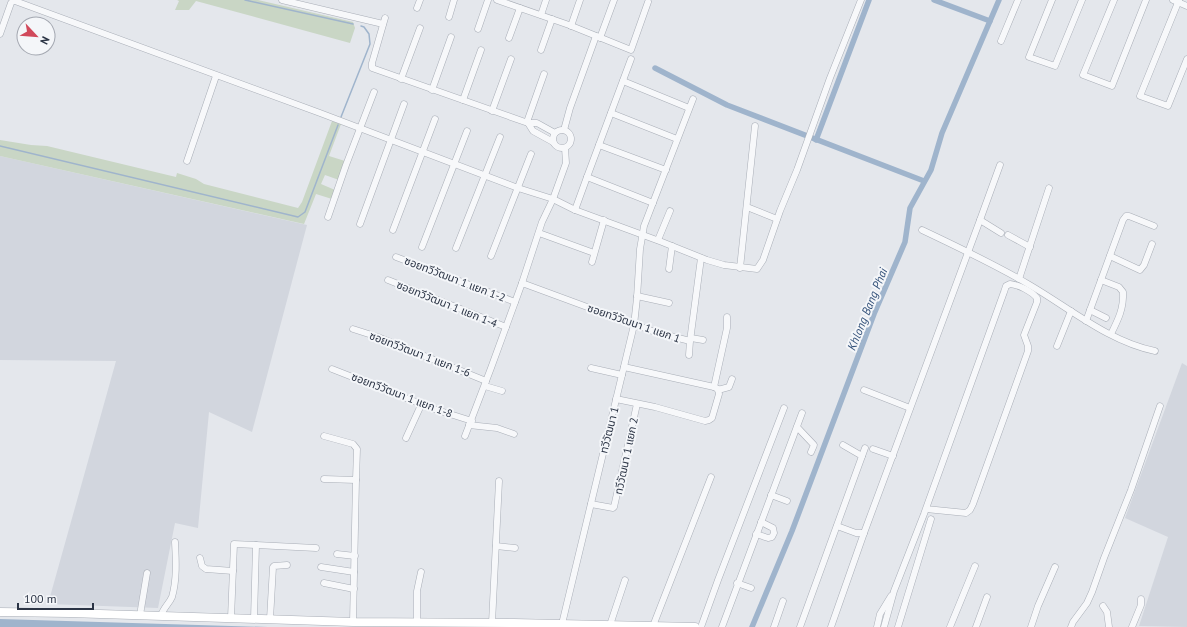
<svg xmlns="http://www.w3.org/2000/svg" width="1187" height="627" viewBox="0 0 1187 627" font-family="'PT Sans','Noto Sans Thai',sans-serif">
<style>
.built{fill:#d2d6de}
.green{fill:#c9d6c5}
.water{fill:#9fb4cc}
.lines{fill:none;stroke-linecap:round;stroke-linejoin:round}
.stream{stroke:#9fb4cc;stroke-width:1.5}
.canal{stroke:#9fb4cc;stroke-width:5.5}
.minor-casing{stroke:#a9aeb7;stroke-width:7}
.secondary-casing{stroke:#a9aeb7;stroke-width:9}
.minor{stroke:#f7f8fa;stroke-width:6}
.secondary{stroke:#fff;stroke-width:8}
.labels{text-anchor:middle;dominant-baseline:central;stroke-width:4;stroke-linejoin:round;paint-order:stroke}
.street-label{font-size:11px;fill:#2b3445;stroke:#f4f6f9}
.water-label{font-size:12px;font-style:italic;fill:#34527a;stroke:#f4f6f9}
</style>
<rect width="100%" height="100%" fill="#e4e7ec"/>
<g class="built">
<polygon points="0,156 307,225 252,432 209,412 198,528 175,523 158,608 48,604 116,361 0,360"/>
<polygon points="1182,363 1187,366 1187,627 1139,626 1168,537 1125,518"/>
</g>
<g class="green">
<polygon points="177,0 258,0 353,22 355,28 350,43 196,1 189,10 175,10 179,1"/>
<polygon points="332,121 341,124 329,156 345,161 339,180 325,175 321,184 335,190 332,199 316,194 304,224 0,156 0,140 31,145 47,146 176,177 177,173 196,179 204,184 298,208 302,202"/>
</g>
<polygon class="water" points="0,619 268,627 0,627"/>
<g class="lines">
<g class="stream">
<polyline points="245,0 353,24"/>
<polyline points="341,117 370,44 369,34 364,27 361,26"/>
<polyline points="0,146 298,217 305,212 338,125"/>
</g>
<g class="canal">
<polyline points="934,0 990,21"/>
<polyline points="655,68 727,105 924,181"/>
<polyline points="816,140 869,0"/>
<polyline points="752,627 792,531 874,314 905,242 910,208 931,170 942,133 999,0"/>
</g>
<defs>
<g id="minor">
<polyline points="282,0 383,24"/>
<polyline points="497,0 569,25 631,50 648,2"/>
<polyline points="1052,0 1029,57 1055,66 1082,0"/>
<polyline points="1114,0 1083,75 1112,86 1146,0"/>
<polyline points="1173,0 1187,6"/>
<polyline points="1179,0 1140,96 1168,106 1187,59"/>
<polyline points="417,8 420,0"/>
<polyline points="541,15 546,0"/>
<polyline points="449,17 454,0"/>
<polyline points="385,18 372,63 372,68 528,123"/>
<polyline points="571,26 580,0"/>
<polyline points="478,29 488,0"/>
<polyline points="0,34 11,3 13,1 15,1 320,113 518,188 553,199 575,210 662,242 707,260 724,265 757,269 763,260 780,211 797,170 830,78 861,0"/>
<polyline points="509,38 520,8"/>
<polyline points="600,38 614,0"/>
<polyline points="1001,41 1018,0"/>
<polyline points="541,50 552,19"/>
<polyline points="631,59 587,177 653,203"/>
<polyline points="401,79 420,28"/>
<polyline points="623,81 689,108"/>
<polyline points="432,90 451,37"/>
<polyline points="463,100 481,50"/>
<polyline points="492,111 511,59"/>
<polyline points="611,113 677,139"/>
<polyline points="527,122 544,74"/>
<circle cx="562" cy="139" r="9"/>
<polyline points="564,130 570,108 596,36"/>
<polyline points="553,142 533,131 528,123 537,123 555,133"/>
<polyline points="599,145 666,170"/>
<polyline points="187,161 216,76"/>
<polyline points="747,207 777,219"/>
<polyline points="575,210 587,177"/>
<polyline points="328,217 346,165 374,92"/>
<polyline points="980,220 1000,165"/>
<polyline points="360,224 404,104"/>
<polyline points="393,230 435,119"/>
<path d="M922,230C958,247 994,264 1028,284C1068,307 1109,342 1155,351"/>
<polyline points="539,233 594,253"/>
<polyline points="1008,235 1030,247"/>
<polyline points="658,240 670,211"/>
<polyline points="422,247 467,131"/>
<polyline points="456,248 500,137"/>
<polyline points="491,256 531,154"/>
<polyline points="1110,256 1140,270 1144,265 1152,244"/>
<polyline points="396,257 515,302"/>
<polyline points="592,262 604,220"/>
<polyline points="740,268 755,126"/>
<polyline points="669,269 672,246"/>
<polyline points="1019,279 1049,188"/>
<polyline points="388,280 506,327"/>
<path d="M1101,280L1119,287L1123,292C1124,308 1118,320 1111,334"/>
<polyline points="522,283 542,222 553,199 566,163 565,148"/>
<polyline points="637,296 669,303"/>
<polyline points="1090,310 1106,318"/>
<polyline points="1086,321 1123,220 1126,216 1129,216 1154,226"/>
<polyline points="353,329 378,337 486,381"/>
<polyline points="691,338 703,340"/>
<polyline points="1057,346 1071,311"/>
<polyline points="689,355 690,341"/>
<polyline points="624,367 714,387"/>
<polyline points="591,368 622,375"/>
<polyline points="332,369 434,409 472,421"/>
<polyline points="485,386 502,391"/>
<polyline points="718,390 729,387 732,379"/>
<polyline points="864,390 910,408"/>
<polyline points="616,399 655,407 705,421 709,420 712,418 719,394 718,389 714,387 727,328 727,317"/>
<polyline points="469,425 497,428 514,434"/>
<polyline points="797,427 814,445 811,452"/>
<polyline points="324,436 353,444 357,449 356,480 324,479"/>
<polyline points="465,436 491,368 522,283 655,332 690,341 701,258"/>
<polyline points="406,438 422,403"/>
<polyline points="843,445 862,456"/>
<polyline points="873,449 893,456"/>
<polyline points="771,495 787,501"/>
<polyline points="591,504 613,508 614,507 637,404"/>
<polyline points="837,526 856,533 864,533"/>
<polyline points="756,534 768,538 772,537 774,533 773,528 761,522"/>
<polyline points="496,546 515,548"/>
<polyline points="337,554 355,556"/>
<polyline points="200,558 202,566 206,569 233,571"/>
<polyline points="321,567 354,572"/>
<polyline points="324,583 354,589"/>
<polyline points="737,583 751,588"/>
<polyline points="1103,606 1107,612 1109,627"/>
<polyline points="140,615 147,573"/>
<path d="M161,616C163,608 169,604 172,597C177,580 176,560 175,542"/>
<polyline points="231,618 234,544 256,545"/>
<polyline points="254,619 256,545 316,548"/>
<polyline points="270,619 273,567 274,566 287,565"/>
<polyline points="353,622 356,480"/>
<polyline points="417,622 417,591 421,572"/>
<polyline points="492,623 499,481"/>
<polyline points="562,624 634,325 637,298 640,249 644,226 693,99"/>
<polyline points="610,625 625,580"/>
<polyline points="653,626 711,477"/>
<polyline points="701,627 718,580 784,408"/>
<polyline points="722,627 802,413"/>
<polyline points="774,627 783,601"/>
<polyline points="800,627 865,448"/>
<polyline points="831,627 864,533 980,220 1001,233"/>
<polyline points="877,627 880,614 891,596"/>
<path d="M884,627L894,591L924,514L1004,292L1006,286L1010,284C1019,285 1031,291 1037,298V302L1024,335L1028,346V351L973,504L970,510L966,513L926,509"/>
<polyline points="898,627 931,519"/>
<polyline points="950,627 975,566"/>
<polyline points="976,627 987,597"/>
<polyline points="1031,627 1038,606 1055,567"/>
<polyline points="1071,627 1073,622 1087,603 1092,592 1104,558 1131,490 1160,406"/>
<polyline points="1132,627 1141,605 1141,599"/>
</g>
<polyline id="secondary" points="0,612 69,613 353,622 514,623 695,627"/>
</defs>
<use href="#minor" class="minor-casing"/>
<use href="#secondary" class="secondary-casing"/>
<use href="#minor" class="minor"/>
<use href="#secondary" class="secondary"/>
</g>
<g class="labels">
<g class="street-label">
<text transform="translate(455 279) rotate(21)">ซอยทวีวัฒนา 1 แยก 1-2</text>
<text transform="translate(447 304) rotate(22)">ซอยทวีวัฒนา 1 แยก 1-4</text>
<text transform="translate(634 323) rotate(19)">ซอยทวีวัฒนา 1 แยก 1</text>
<text transform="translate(420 354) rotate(21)">ซอยทวีวัฒนา 1 แยก 1-6</text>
<text transform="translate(402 395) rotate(21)">ซอยทวีวัฒนา 1 แยก 1-8</text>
<text transform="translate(609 430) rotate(-76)">ทวีวัฒนา 1</text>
<text transform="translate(626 456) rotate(-78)">ทวีวัฒนา 1 แยก 2</text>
</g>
<g class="water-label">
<text transform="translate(867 309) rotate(-68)">Khlong Bang Phai</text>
</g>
</g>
<g transform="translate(36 36) rotate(116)"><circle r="19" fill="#f4f6f9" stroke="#a4a8b1"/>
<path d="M0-3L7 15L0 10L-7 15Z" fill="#d1495b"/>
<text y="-6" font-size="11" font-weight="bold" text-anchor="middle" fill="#2b3445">N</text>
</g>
<path d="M18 603v6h75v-6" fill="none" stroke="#2b3445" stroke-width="2"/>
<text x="24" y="603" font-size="12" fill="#2b3445" stroke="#f4f6f9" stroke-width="3" paint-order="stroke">100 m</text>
</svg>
